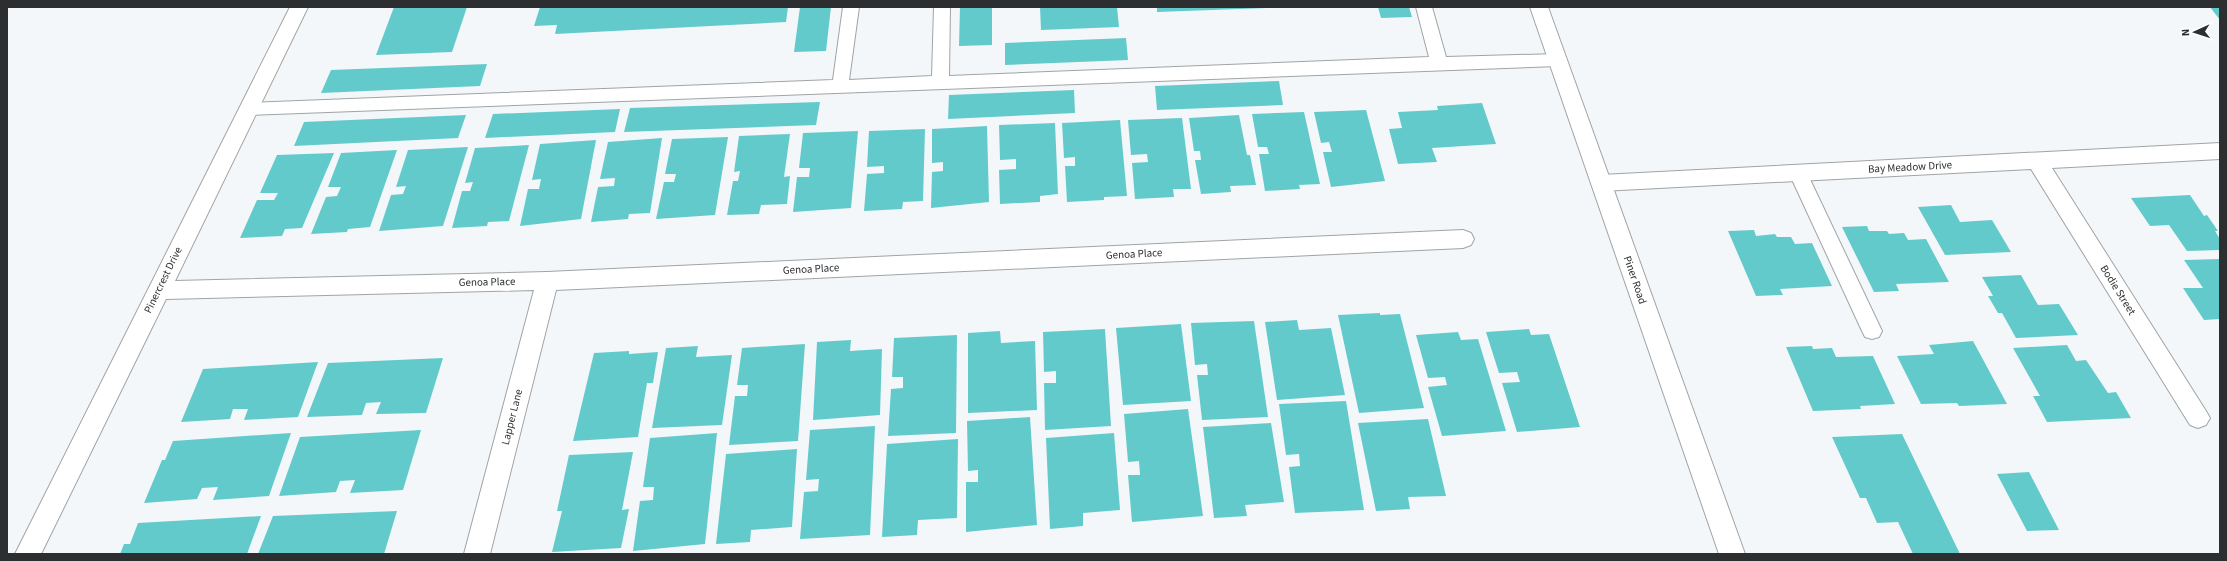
<svg xmlns="http://www.w3.org/2000/svg" width="2227" height="561" viewBox="0 0 2227 561" font-family="'Source Sans 3',sans-serif">
<style>
.building{fill:#63cacc}
.lines{fill:none;stroke-linecap:round;stroke-linejoin:round}
.lane-casing{stroke:#a0a4a5;stroke-width:2}
.street-casing{stroke:#a0a4a5;stroke-width:2}
.secondary-casing{stroke:#a0a4a5;stroke-width:2}
.lane{fill:#fff;fill-rule:evenodd}
.street{fill:#fff;fill-rule:evenodd}
.secondary{fill:#fff;fill-rule:evenodd}
.labels{text-anchor:middle;dominant-baseline:central;stroke-width:3;stroke-linejoin:round;paint-order:stroke}
.street-label{font-size:11px;fill:#2d2e2f;stroke:#fff}
</style>
<rect width="100%" height="100%" fill="#f3f7f9"/>
<g class="building">
<polygon points="394,7 467,7 452,52 376,55"/>
<polygon points="540,7 788,7 786,22 555,34 557,25 534,26"/>
<polygon points="800,7 831,7 826,51 794,52"/>
<polygon points="960,7 992,7 992,45 959,46"/>
<polygon points="1040,7 1117,7 1119,27 1041,30"/>
<polygon points="1157,7 1267,7 1267,8 1157,12"/>
<polygon points="1378,7 1409,7 1412,17 1381,18"/>
<polygon points="2210,7 2220,7 2220,20"/>
<polygon points="1126,38 1128,60 1005,65 1005,43"/>
<polygon points="487,64 480,86 321,93 331,70"/>
<polygon points="1279,81 1283,105 1157,110 1155,86"/>
<polygon points="1074,90 1075,113 948,119 949,95"/>
<polygon points="820,102 816,125 624,132 630,108"/>
<polygon points="1482,103 1496,144 1432,148 1437,162 1398,164 1389,129 1402,128 1398,112 1438,110 1437,106"/>
<polygon points="620,109 615,132 485,138 493,114"/>
<polygon points="1366,110 1385,181 1331,187 1323,152 1332,152 1329,142 1321,143 1314,112"/>
<polygon points="1304,112 1320,184 1299,185 1300,189 1265,191 1259,154 1269,154 1267,147 1258,147 1252,114"/>
<polygon points="466,115 458,138 294,146 304,122"/>
<polygon points="1239,115 1247,155 1250,155 1256,185 1230,186 1231,192 1201,194 1195,160 1201,160 1200,151 1194,151 1189,118"/>
<polygon points="1182,118 1191,189 1173,189 1174,197 1135,199 1132,163 1148,162 1147,154 1131,155 1128,120"/>
<polygon points="1120,120 1127,196 1104,197 1104,200 1067,202 1065,166 1075,166 1075,157 1064,158 1062,123"/>
<polygon points="1055,123 1058,194 1040,196 1040,202 1000,204 999,170 1016,169 1016,159 1000,160 999,125"/>
<polygon points="987,126 989,202 931,208 932,172 943,171 943,162 932,163 932,129"/>
<polygon points="925,129 923,201 903,202 902,209 864,211 867,174 884,173 884,166 867,167 869,131"/>
<polygon points="858,131 851,208 793,212 797,177 809,177 810,168 799,168 803,133"/>
<polygon points="790,134 784,177 790,176 787,204 761,205 759,214 727,215 733,181 738,181 740,171 734,172 739,136"/>
<polygon points="728,137 715,215 656,219 664,182 674,182 676,174 665,174 672,139"/>
<polygon points="662,138 650,213 629,214 628,219 591,222 598,187 614,186 615,178 600,179 608,142"/>
<polygon points="596,140 581,219 520,226 528,189 539,189 541,179 532,180 540,144"/>
<polygon points="529,145 509,221 488,222 487,226 452,228 462,191 470,191 473,182 465,183 475,148"/>
<polygon points="468,147 443,226 379,231 391,195 403,194 406,186 396,187 408,150"/>
<polygon points="397,150 370,227 348,229 347,232 311,234 326,197 337,196 341,187 328,187 341,153"/>
<polygon points="334,153 302,228 285,229 282,236 240,238 257,200 274,200 278,193 260,193 277,155"/>
<polygon points="2190,195 2204,216 2207,215 2218,231 2215,231 2220,239 2220,250 2187,251 2169,225 2150,226 2131,198"/>
<polygon points="1951,205 1960,222 1992,220 2011,252 1945,255 1918,207"/>
<polygon points="1867,226 1869,231 1887,231 1889,234 1904,233 1908,240 1926,239 1949,282 1896,284 1899,291 1874,292 1842,227"/>
<polygon points="1754,230 1756,236 1775,234 1777,237 1791,237 1795,244 1812,243 1832,286 1780,289 1783,295 1756,296 1728,231"/>
<polygon points="2220,259 2220,319 2204,320 2183,288 2203,288 2184,260"/>
<polygon points="2021,275 2038,305 2059,304 2078,335 2016,338 2002,313 1998,313 1988,296 1993,296 1982,277"/>
<polygon points="1380,313 1380,315 1400,314 1424,408 1359,413 1338,315"/>
<polygon points="1297,320 1299,330 1331,328 1345,395 1277,400 1265,322"/>
<polygon points="1254,321 1268,417 1202,420 1197,375 1208,375 1207,364 1195,365 1191,323"/>
<polygon points="1181,324 1191,401 1123,405 1116,328"/>
<polygon points="1105,329 1111,426 1045,430 1044,383 1056,383 1056,371 1044,372 1043,332"/>
<polygon points="1529,329 1531,335 1549,334 1580,427 1517,432 1502,383 1520,382 1517,372 1499,373 1486,332"/>
<polygon points="1000,331 1001,343 1035,341 1037,410 968,413 968,333"/>
<polygon points="1458,332 1461,340 1478,339 1506,431 1442,436 1428,387 1447,385 1445,377 1428,378 1416,335"/>
<polygon points="957,335 956,433 888,436 891,389 903,388 903,377 892,377 894,338"/>
<polygon points="851,340 850,351 882,349 880,415 813,420 817,342"/>
<polygon points="1973,341 2007,404 1959,406 1957,403 1921,404 1897,356 1934,354 1929,345"/>
<polygon points="805,344 798,441 729,445 735,396 747,396 748,385 737,385 742,348"/>
<polygon points="2067,345 2076,361 2086,360 2108,393 2116,392 2131,418 2047,422 2033,396 2040,396 2013,348"/>
<polygon points="698,346 696,357 732,355 722,425 652,428 666,348"/>
<polygon points="1812,346 1813,349 1832,348 1836,357 1873,356 1895,404 1860,406 1861,409 1813,411 1786,347"/>
<polygon points="629,351 629,354 658,352 653,383 647,383 638,437 573,441 594,353"/>
<polygon points="443,358 426,413 376,414 381,402 366,403 362,415 307,417 328,363"/>
<polygon points="318,362 298,417 244,420 248,409 233,409 230,419 181,422 203,369"/>
<polygon points="1346,401 1364,510 1295,513 1289,467 1300,466 1299,454 1286,455 1279,404"/>
<polygon points="1188,409 1203,516 1132,522 1128,475 1140,475 1139,461 1128,462 1124,414"/>
<polygon points="1030,417 1037,525 966,532 966,482 978,482 978,470 968,471 967,421"/>
<polygon points="1428,419 1446,496 1408,497 1410,509 1376,511 1358,423"/>
<polygon points="1271,423 1284,502 1245,505 1247,516 1214,518 1203,427"/>
<polygon points="875,426 870,535 800,539 804,492 818,491 819,479 806,480 810,430"/>
<polygon points="421,430 403,490 350,493 355,480 340,481 336,492 279,496 300,437"/>
<polygon points="291,433 269,496 213,500 218,487 202,488 197,499 144,503 162,460 165,460 173,441"/>
<polygon points="717,433 705,544 633,551 640,501 653,500 654,487 643,487 650,438"/>
<polygon points="1114,433 1120,510 1083,513 1083,526 1050,529 1046,438"/>
<polygon points="1902,434 1960,554 1913,554 1898,522 1877,523 1866,498 1860,498 1832,437"/>
<polygon points="958,439 957,518 918,520 917,535 882,537 887,444"/>
<polygon points="797,449 792,527 751,530 750,542 716,544 726,454"/>
<polygon points="633,452 622,510 629,509 621,548 552,552 562,511 557,511 569,455"/>
<polygon points="2029,472 2059,530 2027,531 1997,474"/>
<polygon points="397,511 384,554 258,554 273,516"/>
<polygon points="261,516 247,554 120,554 124,544 130,544 138,523"/>
</g>
<g class="lines">
<defs>
<g id="lane">
<polygon points="843,7 859,7 849,80 932,76 934,7 950,7 949,76 1429,57 1416,7 1432,7 1446,57 1558,54 1564,56 1566,60 1564,64 1558,66 248,115 242,113 239,109 242,105 248,103 833,80"/>
<polygon points="1798,166 1804,168 1807,173 1882,331 1879,337 1872,339 1865,337 1862,331 1789,173 1792,168"/>
</g>
<g id="street">
<polygon points="290,7 308,7 175,281 547,272 1463,230 1471,233 1474,239 1471,245 1463,248 556,290 490,554 464,554 534,290 166,299 41,554 15,554"/>
<polygon points="2220,143 2220,159 2052,168 2206,411 2210,418 2206,425 2198,428 2190,425 2031,169 1601,191 1594,189 1591,183 1594,177 1601,175"/>
</g>
<polygon id="secondary" points="1530,7 1548,7 1745,554 1719,554"/>
</defs>
<use href="#lane" class="lane-casing"/>
<use href="#street" class="street-casing"/>
<use href="#secondary" class="secondary-casing"/>
<use href="#lane" class="lane"/>
<use href="#street" class="street"/>
<use href="#secondary" class="secondary"/>
</g>
<g class="labels">
<g class="street-label">
<text transform="translate(1910 167) rotate(-3)">Bay Meadow Drive</text>
<text transform="translate(1134 254) rotate(-3)">Genoa Place</text>
<text transform="translate(811 269) rotate(-3)">Genoa Place</text>
<text transform="translate(163 280) rotate(-64)">Pinercrest Drive</text>
<text transform="translate(1635 280) rotate(71)">Piner Road</text>
<text transform="translate(487 282) rotate(-1)">Genoa Place</text>
<text transform="translate(2118 290) rotate(58)">Bodie Street</text>
<text transform="translate(512 417) rotate(-76)">Lapper Lane</text>
</g>
</g>
<rect width="2227" height="561" fill="none" stroke="#2d2e2f" stroke-width="16"/>
<g transform="translate(2195 32) rotate(267)" stroke="#ffffff" stroke-width="3" paint-order="stroke">
<path d="M0-3L7 15L0 10L-7 15Z" fill="#2d2e2f"/>
<text y="-6" font-size="11" font-weight="bold" text-anchor="middle" fill="#2d2e2f">N</text>
</g>
</svg>
